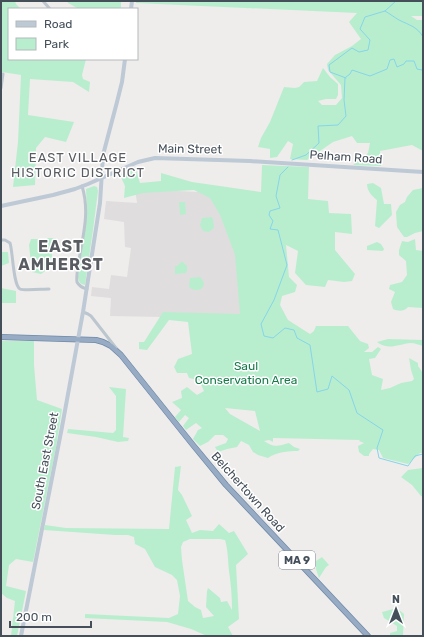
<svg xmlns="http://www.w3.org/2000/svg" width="424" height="637" viewBox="0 0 424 637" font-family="Rubik,sans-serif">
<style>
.education{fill:#e0ddde}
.green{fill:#b8eece;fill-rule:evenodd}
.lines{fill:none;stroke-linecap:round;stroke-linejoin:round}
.stream{stroke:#85d5eb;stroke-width:1}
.trunk-casing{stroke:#6e89a7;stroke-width:6}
.minor{stroke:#bcc6cf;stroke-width:3}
.secondary{stroke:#bec9d6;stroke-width:4}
.trunk{stroke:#97acc4;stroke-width:4.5}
.labels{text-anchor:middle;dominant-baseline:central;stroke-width:3;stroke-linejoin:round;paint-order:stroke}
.shield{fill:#fff;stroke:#7c848b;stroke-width:1}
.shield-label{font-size:11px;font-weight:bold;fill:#444f59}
.street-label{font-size:12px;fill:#444f59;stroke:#fff}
.park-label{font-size:12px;fill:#167a49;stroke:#fff}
.neighbourhood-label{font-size:13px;letter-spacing:1px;fill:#595c61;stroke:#fff}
.district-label{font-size:16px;font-weight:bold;letter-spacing:1px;fill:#595c61;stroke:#fff}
</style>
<rect width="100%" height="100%" fill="#efecec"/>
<polygon class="education" points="135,189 262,195 266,315 162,317 110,316 111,298 91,296 92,287 109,289 111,275 127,277 131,248 125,247 124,222 104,219 106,201 137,203"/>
<g class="green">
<polygon points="1,1 15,1 16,4 21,9 9,9 9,59 86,59 82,75 83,79 90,82 89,92 73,82 30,79 28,115 74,122 66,142 45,137 36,148 35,185 13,187 18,142 21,75 2,72 1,77"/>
<polygon points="67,1 121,1 121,9 79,9 68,3"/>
<polygon points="136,1 423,1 423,16 411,16 417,20 423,20 423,151 412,145 380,151 381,166 353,165 368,153 370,143 357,143 352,136 333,142 307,160 290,159 293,144 288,141 277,157 270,158 270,149 258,147 261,138 270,122 284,87 295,88 299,87 304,82 317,81 323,68 330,77 338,84 338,95 336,99 326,99 318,101 322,105 336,105 342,98 341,85 328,70 327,64 335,55 352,46 361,39 349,22 357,13 136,3"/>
<path d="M262,165L309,167L308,199L328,201L329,213L351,214L352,234L335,232V250L355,274L352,281L344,282L328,280L325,287L306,285L295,273L298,251L286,245L289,277L297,285L295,292L282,296L280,305L288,320L310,334L314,331L316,326H348L360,341L368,344L369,348L364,352H372L378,347L381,349L375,358L369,359L372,375L383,379L381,390L390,388L401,383L412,381L414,379L411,370L409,358L418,363V366L423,373V453H420L408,464L383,458L379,450L373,449L369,454V456H364L359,452L358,446L364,443L359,441L360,440L273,438V442L269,440L264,441C275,448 278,446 289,443L294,447L300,449L298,451C288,451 276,452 268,458L258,455L253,452L249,445L241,441L237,447L227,449L218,452L215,447L226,443L228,439L223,435H215L208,442L200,446L193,439L198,430L202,428L196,423L186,430L183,426L189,418L185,415L179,422L175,417L181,410L172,402L182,398L181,391L187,387L197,395L204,391L199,380L189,378L187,373H177L174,367L178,359L192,354L188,322L169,320L147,350L139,349V342H144L163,312L240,314L235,255L220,215L210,198L194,190L143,193L124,198L125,186L120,175L135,167L140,183L161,181V173L192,182L261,192ZM225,408L255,411L260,431L230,414Z"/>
<path d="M373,183L381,188L384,204H391L392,215L379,228L375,226L377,200C372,196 367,191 367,184Z"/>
<path d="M94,186L97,187L98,191L93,230L85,285C80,284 79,282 78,277L87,212L86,189Z"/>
<polygon points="423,188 423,231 415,233 407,237 404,237 397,227 396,212 400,205 405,202 407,197 413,190"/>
<polygon points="179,202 185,202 186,214 180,215"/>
<polygon points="212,217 213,219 214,228 209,232 203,231 200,225 202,218"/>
<path d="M47,238H56V245H53C51,259 54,266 41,274L32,272L29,245L31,239H46V244H47Z"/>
<path d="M415,239L416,250L423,251V308L408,307C404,312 398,311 393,309L391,302L395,292L389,289L390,285L402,282L407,275L406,261L399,255V250L402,241L408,242Z"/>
<polygon points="377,242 381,244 384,249 383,251 367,250 367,246"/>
<polygon points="1,252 8,252 9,263 1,266"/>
<polygon points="181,262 183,262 187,266 187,271 186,273 175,274 175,266 177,266"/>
<path d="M200,277C210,286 198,295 189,287L190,278Z"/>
<polygon points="1,288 16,291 16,303 1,303"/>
<path d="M388,339L423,340V346C419,345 415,343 411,343C398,344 389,351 377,342Z"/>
<polygon points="1,341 34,341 34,365 37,400 62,409 56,447 33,562 16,559 9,565 6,586 26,591 17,636 11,636 15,601 7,598 1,593"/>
<polygon points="109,387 126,389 123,437 129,438 128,441 118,442 96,437 67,433 68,429 113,433 116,430 116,396"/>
<path d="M181,466L178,490L182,495L192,516L186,520L192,533L200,530L213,531L219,524L229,533L234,531L248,554L236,565L239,619L228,627L233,636H207L191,629L167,622L85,618V614L169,618L178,614L180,596L177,580L172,575L155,567L145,549L135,544L134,537L128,535H115L44,530L45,525L66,528L169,529L175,467ZM190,539H220L225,540C228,550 228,561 229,571C231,584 232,597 232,610L227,601L221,602L220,598L208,588L207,591L206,607L214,616L203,618L201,610L195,607L188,601L182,560L181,547L183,542Z"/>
<polygon points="423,468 423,497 421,496 412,485 401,477 408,470"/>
<polygon points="322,557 329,565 326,567 319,578 316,569 316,561"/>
<polygon points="397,608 404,614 403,636 390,636 390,633 397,631 397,626 384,618 382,612"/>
</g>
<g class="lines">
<g class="stream">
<path d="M385,11C390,14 394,17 399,20C409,25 418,27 423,37"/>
<polyline points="346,77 350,74 352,70 370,76 387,69 390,60 394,59 397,67 404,64 406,61 414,61 417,69 422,70 423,68"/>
<polyline points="346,78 330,72 329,65 352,48 359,52 368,50 370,40 360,29 365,17 385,11 396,1"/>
<polyline points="292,160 306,155 319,143 318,126 338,125 346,116 344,100 345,78"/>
<polyline points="288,167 280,175 276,196 280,208 270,211 269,215 273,221 270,229 278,230 287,265 274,300 261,324 264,336 273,338 285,328 294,330 297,338 310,345 317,392 328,389 332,376 349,390 357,413 383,430 377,448 379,458 408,466 415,456 423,454"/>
</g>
<defs>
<polyline id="trunk" points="1,337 96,340 103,342 111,346 121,355 193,445 226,485 368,636"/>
</defs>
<use href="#trunk" class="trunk-casing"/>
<g class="minor">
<polyline points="43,1 50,9"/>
<polyline points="1,88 3,74"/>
<path d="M82,186C90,212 83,235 79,260C78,267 76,276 77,282C79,286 83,288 87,289"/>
<path d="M1,240H5L10,243C13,252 13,285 20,289C24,291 43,289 49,289"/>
<polyline points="83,312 88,314 91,316 116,348"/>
</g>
<g class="secondary">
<polyline points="131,9 132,1"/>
<polyline points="1,206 53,195 75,189 88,184 138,162 155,158 250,161 423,172"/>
<polyline points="21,636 62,427 83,312 100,203 103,155 117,102 122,82 125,59"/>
</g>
<use href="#trunk" class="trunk"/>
</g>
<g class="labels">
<rect class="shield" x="279" y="551" width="36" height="18" rx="3"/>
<g class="shield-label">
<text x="297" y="560">MA 9</text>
</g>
<g class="street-label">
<text transform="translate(190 149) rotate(1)">Main Street</text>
<text transform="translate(346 157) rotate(4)">Pelham Road</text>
<text transform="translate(45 461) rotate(-79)">South East Street</text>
<text transform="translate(248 492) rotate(48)">Belchertown Road</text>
</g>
<g class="park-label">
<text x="246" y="366">Saul<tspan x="246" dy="14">Conservation Area</tspan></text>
</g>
<g class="neighbourhood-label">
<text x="78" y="157">EAST VILLAGE<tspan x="78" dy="15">HISTORIC DISTRICT</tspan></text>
</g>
<g class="district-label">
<text x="61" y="246">EAST<tspan x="61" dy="18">AMHERST</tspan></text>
</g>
</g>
<rect width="424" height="637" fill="none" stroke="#444f59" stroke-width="4"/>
<rect x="8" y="8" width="130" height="52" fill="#ffffff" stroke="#b4b9bd"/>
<rect x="16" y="21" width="20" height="6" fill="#bec9d6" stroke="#b4b9bd"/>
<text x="44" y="28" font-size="12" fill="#444f59">Road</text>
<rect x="16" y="38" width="20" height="12" fill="#b8eece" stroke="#b4b9bd"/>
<text x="44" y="48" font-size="12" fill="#444f59">Park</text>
<g transform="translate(396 609)" stroke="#ffffff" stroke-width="3" paint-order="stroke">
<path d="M0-3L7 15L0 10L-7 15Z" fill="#444f59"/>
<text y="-6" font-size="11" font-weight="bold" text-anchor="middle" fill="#444f59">N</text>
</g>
<path d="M10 621v6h81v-6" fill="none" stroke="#444f59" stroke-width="2"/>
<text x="16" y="621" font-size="12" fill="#444f59" stroke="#ffffff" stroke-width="3" paint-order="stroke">200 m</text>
</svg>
